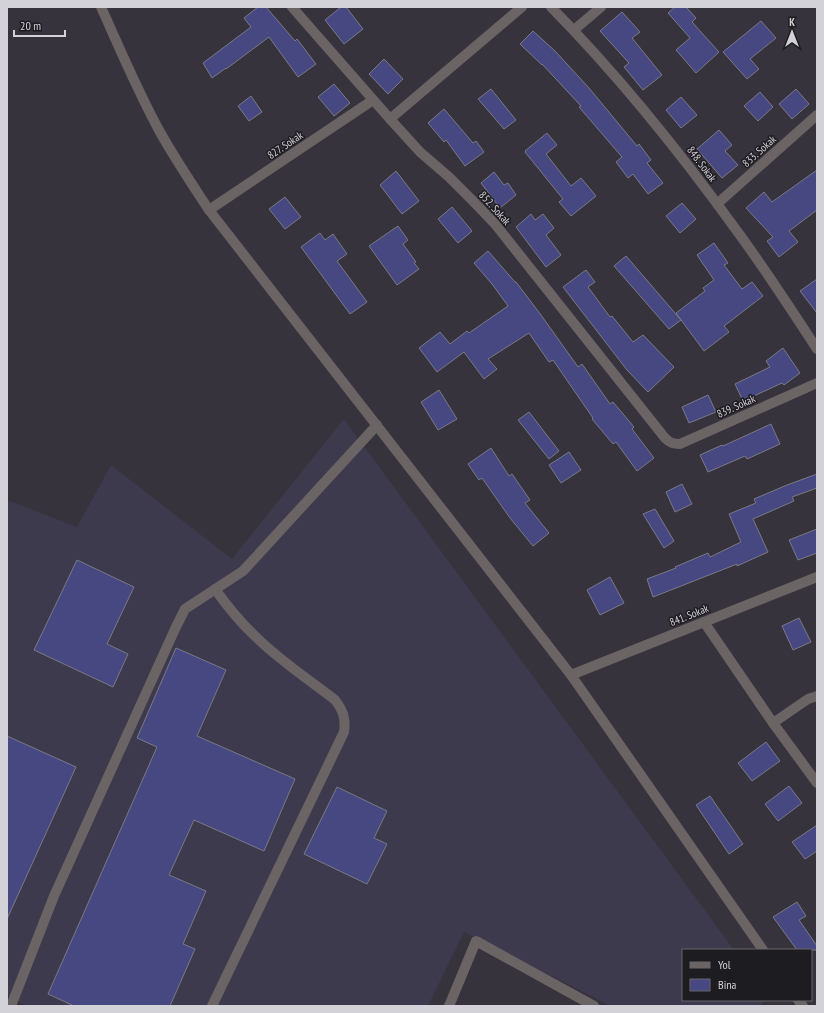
<svg xmlns="http://www.w3.org/2000/svg" width="824" height="1013" viewBox="0 0 824 1013" font-family="'PT Sans Narrow',sans-serif">
<style>
.industrial{fill:#3c3a4c}
.building{fill:#474782;stroke:#797a86}
.lines{fill:none;stroke-linecap:round;stroke-linejoin:round}
.minor{stroke:#6b6464;stroke-width:10}
.labels{text-anchor:middle;dominant-baseline:central;stroke-width:3;stroke-linejoin:round;paint-order:stroke}
.street-label{font-size:11px;fill:#d4d2d9;stroke:#1d1c20}
</style>
<rect width="100%" height="100%" fill="#37333d"/>
<polygon class="industrial" points="344,419 734,950 683,950 683,1000 765,1000 760,1006 611,1006 464,932 428,1006 27,1006 7,996 7,500 77,527 111,465 232,559"/>
<g class="building">
<polygon points="258,7 266,7 295,41 297,39 316,64 298,77 269,37 226,69 226,68 212,78 203,63 251,27 244,18"/>
<polygon points="341,7 346,7 363,29 344,44 325,20"/>
<polygon points="675,7 686,7 696,18 692,22 719,52 696,73 676,50 690,38 668,13"/>
<polygon points="622,12 640,32 632,38 662,75 643,90 624,67 629,63 600,31"/>
<polygon points="761,21 776,38 750,59 759,69 747,79 723,52"/>
<polygon points="533,31 555,51 589,88 637,146 639,144 651,160 647,163 663,183 648,194 633,174 628,178 616,162 622,157 579,107 581,106 542,64 542,65 520,44"/>
<polygon points="384,59 403,79 388,94 369,74"/>
<polygon points="334,84 350,103 334,116 318,97"/>
<polygon points="491,89 516,120 504,129 478,99"/>
<polygon points="796,89 809,104 792,119 779,104"/>
<polygon points="760,92 773,107 758,121 744,106"/>
<polygon points="251,96 262,112 249,121 238,106"/>
<polygon points="681,97 697,115 681,128 666,110"/>
<polygon points="444,109 473,143 476,141 484,152 465,166 446,140 444,142 428,123"/>
<polygon points="719,130 732,145 725,151 738,165 722,178 697,149"/>
<polygon points="547,133 557,145 546,154 571,186 581,178 596,196 571,216 559,202 563,199 525,152 526,151 525,151"/>
<polygon points="817,170 817,210 789,231 798,242 779,257 767,241 773,237 746,208 764,192 772,202"/>
<polygon points="396,171 419,201 402,214 380,185"/>
<polygon points="494,172 504,185 508,183 516,195 500,208 481,183"/>
<polygon points="285,197 301,217 285,229 269,209"/>
<polygon points="682,203 696,219 680,233 666,216"/>
<polygon points="452,207 472,231 458,243 438,219"/>
<polygon points="531,214 535,220 543,214 554,228 546,235 561,255 546,267 516,227"/>
<polygon points="398,226 408,240 403,244 416,262 414,263 419,269 397,285 369,246"/>
<polygon points="320,233 325,240 333,234 347,254 337,261 367,302 350,314 301,247"/>
<polygon points="714,243 728,263 724,265 742,289 752,282 763,296 724,326 729,332 704,351 676,313 705,291 703,288 714,280 697,255"/>
<polygon points="488,251 515,282 516,282 541,315 578,367 582,364 610,404 613,402 634,427 632,429 654,458 637,471 616,442 613,444 592,419 593,418 553,360 549,362 529,333 488,359 497,369 484,379 464,352 437,372 419,348 440,332 450,344 467,331 469,333 508,306 492,284 474,263"/>
<polygon points="626,256 681,320 669,329 614,266"/>
<polygon points="586,270 595,282 588,287 610,317 612,316 633,342 643,335 674,367 648,392 627,370 563,287"/>
<polygon points="817,279 817,313 800,291"/>
<polygon points="783,348 800,373 784,385 782,383 743,401 735,384 770,367 766,361"/>
<polygon points="439,390 457,419 438,430 421,402"/>
<polygon points="708,395 716,412 689,423 682,407"/>
<polygon points="529,412 559,451 549,459 518,420"/>
<polygon points="771,424 780,444 747,459 745,456 708,472 700,455 722,445 723,446"/>
<polygon points="491,448 509,476 512,474 530,500 525,503 549,533 533,546 510,518 482,478 479,480 468,464"/>
<polygon points="569,452 581,470 561,483 549,465"/>
<polygon points="817,474 817,488 792,497 794,501 753,519 768,552 737,566 737,564 653,597 647,579 676,568 675,567 708,553 710,557 741,542 729,514 756,503 754,499 787,485"/>
<polygon points="682,484 692,504 675,512 666,492"/>
<polygon points="655,509 674,541 664,548 643,514"/>
<polygon points="817,529 817,553 798,560 789,540"/>
<polygon points="77,560 134,587 107,644 128,654 113,687 34,650"/>
<polygon points="610,577 624,603 600,615 587,590"/>
<polygon points="799,618 811,642 793,650 782,626"/>
<polygon points="176,648 226,670 197,736 295,779 264,851 194,820 169,875 206,891 183,944 195,949 170,1006 74,1006 48,994 157,747 137,738"/>
<polygon points="7,736 76,767 7,919"/>
<polygon points="766,742 780,761 752,781 738,763"/>
<polygon points="789,786 802,803 778,821 765,804"/>
<polygon points="337,787 387,811 374,838 387,844 367,884 304,854"/>
<polygon points="710,796 743,844 729,854 696,805"/>
<polygon points="817,825 817,851 805,859 792,842"/>
<polygon points="797,902 806,916 799,920 817,946 817,950 797,950 773,917"/>
</g>
<g class="lines">
<g class="minor">
<path d="M101,7C120,49 138,92 160,132C175,159 192,184 209,210L571,675L763,950"/>
<path d="M292,7L390,119L420,152L449,177L472,200L495,224L665,438C670,443 673,444 680,444L817,383"/>
<path d="M551,7C619,76 680,152 737,231C765,269 791,309 817,349"/>
<polyline points="574,30 601,7"/>
<polyline points="390,119 522,7"/>
<polyline points="717,204 817,115"/>
<polyline points="209,210 373,100"/>
<polyline points="704,622 773,723 817,783"/>
<polyline points="571,675 817,577"/>
<polyline points="773,723 808,699 817,696"/>
<polyline points="798,1000 803,1006"/>
<polyline points="11,1006 54,896 175,629 185,609 243,571 377,425"/>
<path d="M212,1006L344,732C346,719 343,710 335,700C308,679 279,660 255,636C240,622 227,606 215,589"/>
<polyline points="449,1006 476,941 594,1006"/>
</g>
</g>
<g class="labels">
<g class="street-label">
<text transform="translate(285 145) rotate(-34)">827. Sokak</text>
<text transform="translate(759 151) rotate(-42)">833. Sokak</text>
<text transform="translate(702 164) rotate(53)">848. Sokak</text>
<text transform="translate(495 208) rotate(48)">852. Sokak</text>
<text transform="translate(736 406) rotate(-24)">839. Sokak</text>
<text transform="translate(689 615) rotate(-22)">841. Sokak</text>
</g>
</g>
<rect width="824" height="1013" fill="none" stroke="#d4d2d9" stroke-width="16"/>
<rect x="682" y="949" width="130" height="52" fill="#1d1c20" stroke="#66656a"/>
<rect x="690" y="962" width="20" height="6" fill="#6b6464" stroke="#66656a"/>
<text x="718" y="969" font-size="12" fill="#d4d2d9">Yol</text>
<rect x="690" y="979" width="20" height="12" fill="#474782" stroke="#66656a"/>
<text x="718" y="989" font-size="12" fill="#d4d2d9">Bina</text>
<g transform="translate(792 32)" stroke="#1d1c20" stroke-width="3" paint-order="stroke">
<path d="M0-3L7 15L0 10L-7 15Z" fill="#d4d2d9"/>
<text y="-6" font-size="11" font-weight="bold" text-anchor="middle" fill="#d4d2d9">K</text>
</g>
<path d="M14 30v6h51v-6" fill="none" stroke="#d4d2d9" stroke-width="2"/>
<text x="20" y="30" font-size="12" fill="#d4d2d9" stroke="#1d1c20" stroke-width="3" paint-order="stroke">20 m</text>
</svg>
